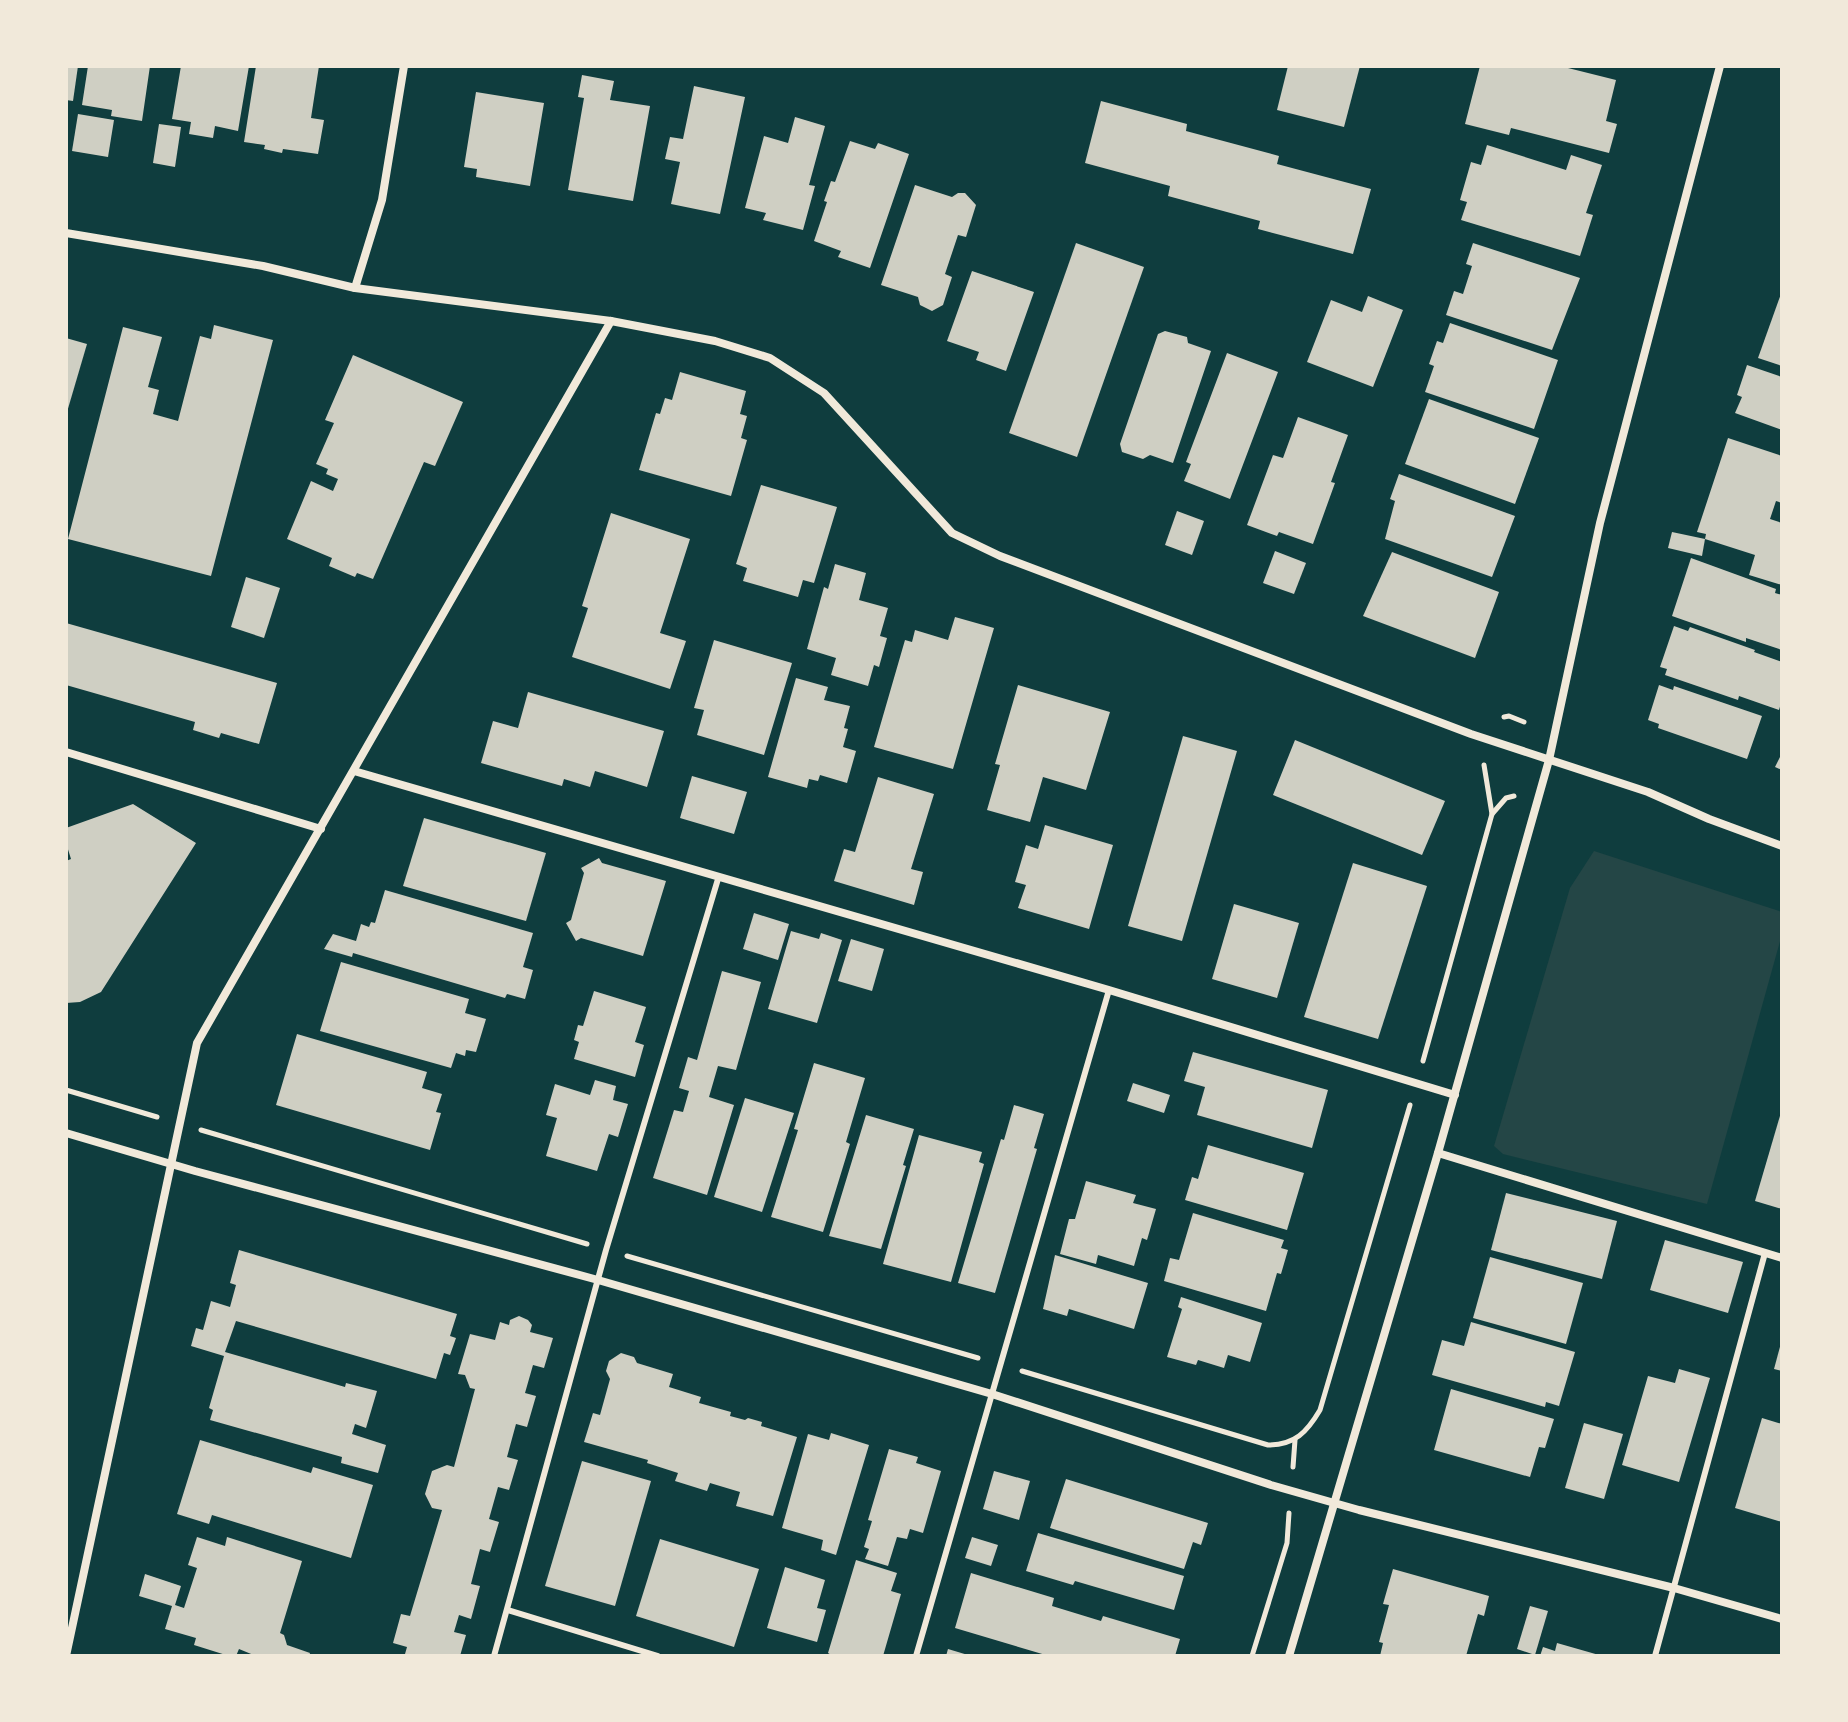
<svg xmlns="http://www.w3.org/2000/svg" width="1848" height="1722" viewBox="0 0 1848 1722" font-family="'Fira Sans',sans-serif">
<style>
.green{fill:#244646}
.building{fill:#cfcfc3}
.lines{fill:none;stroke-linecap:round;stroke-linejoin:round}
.path{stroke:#f1e9da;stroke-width:5}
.service{stroke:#f1e9da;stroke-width:6}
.minor{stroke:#f1e9da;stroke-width:8}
</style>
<rect width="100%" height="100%" fill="#0f3d3e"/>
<polygon class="green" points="1594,851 1782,912 1782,934 1707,1204 1503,1154 1494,1146 1570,888"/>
<g class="building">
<polygon points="66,66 78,66 73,101 66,100"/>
<polygon points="88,66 150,66 142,121 111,116 112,110 82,105"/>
<polygon points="181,66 249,66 238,131 215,126 213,138 189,134 191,122 172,119"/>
<polygon points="256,66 319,66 311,118 324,120 318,154 283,149 282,153 264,149 265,145 244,142"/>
<polygon points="1288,66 1360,66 1344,127 1277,110"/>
<polygon points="1480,66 1560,66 1616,80 1606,121 1617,124 1609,153 1511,128 1509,135 1465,124"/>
<polygon points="582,75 614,81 610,100 650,106 633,201 568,190 584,98 578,97"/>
<polygon points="694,86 745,97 720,214 671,204 680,162 665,159 670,137 683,139"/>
<polygon points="476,92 544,103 530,186 476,177 477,169 464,167"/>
<polygon points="1101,101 1187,124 1186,131 1279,156 1277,164 1371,189 1353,254 1258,229 1260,221 1168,196 1170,186 1085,163"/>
<polygon points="78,114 114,120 108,157 72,151"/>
<polygon points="795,117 825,126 809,185 815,186 803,230 763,220 766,213 745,208 764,136 788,143"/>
<polygon points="159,124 181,127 175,167 153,163"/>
<polygon points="850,141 875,149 878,143 909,154 870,268 838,257 841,251 814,241 827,202 824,201 831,181 835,182"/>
<polygon points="1487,145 1566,170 1571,155 1602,165 1586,213 1593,215 1580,256 1461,220 1467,202 1460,200 1471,162 1481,165"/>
<polygon points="915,185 952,197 958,193 965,193 976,205 966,237 958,235 945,274 952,277 943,305 932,311 920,305 918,297 881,285"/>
<polygon points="1076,243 1144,267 1077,457 1009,433"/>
<polygon points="1473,243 1580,278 1552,350 1446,315 1454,291 1463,294 1472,266 1466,264"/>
<polygon points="972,271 1034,292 1006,371 976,360 979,352 947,341"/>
<polygon points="1782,291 1782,366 1758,358"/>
<polygon points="1368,296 1403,310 1373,387 1307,362 1331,300 1362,312"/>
<polygon points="1450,323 1558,360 1534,429 1425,392 1434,366 1429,364 1437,341 1443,343"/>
<polygon points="214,325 273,340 211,576 68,539 123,327 162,337 148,387 159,390 153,414 178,421 200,336 211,339"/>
<polygon points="1165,331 1187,337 1188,343 1211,351 1173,463 1150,455 1143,459 1122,452 1120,444 1158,334"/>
<polygon points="66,338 87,344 67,412 66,412"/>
<polygon points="1227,353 1278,372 1230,499 1184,481 1191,464 1186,462"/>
<polygon points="353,355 463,402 435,466 424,462 373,579 357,573 355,577 329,566 332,558 287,539 311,481 333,491 338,479 326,474 328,469 316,464 334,423 325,420"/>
<polygon points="1747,365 1782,377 1782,430 1735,413 1742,397 1737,395"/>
<polygon points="680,372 746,391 740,414 747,416 741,438 747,440 731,496 639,470 656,413 660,414 665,398 672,400"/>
<polygon points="1429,399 1539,438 1515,504 1405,464"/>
<polygon points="1298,417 1348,435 1331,482 1335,483 1313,544 1279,532 1277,536 1247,525 1273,455 1283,458"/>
<polygon points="1728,438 1782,456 1782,503 1776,501 1770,519 1782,523 1782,585 1749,575 1755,555 1705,539 1706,534 1697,532"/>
<polygon points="1399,474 1515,516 1492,577 1385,539 1395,501 1390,499"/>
<polygon points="761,485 837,507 814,583 803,580 798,597 743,581 747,568 736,564"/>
<polygon points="1177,511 1204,521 1192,555 1165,545"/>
<polygon points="611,513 690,539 660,633 686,641 670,689 572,657 588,608 582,606"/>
<polygon points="1672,532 1705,539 1702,556 1668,548"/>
<polygon points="1275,551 1306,563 1294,594 1263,583"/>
<polygon points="1392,552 1499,592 1475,658 1363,616"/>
<polygon points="1691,558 1776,589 1775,593 1782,595 1782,650 1746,638 1746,642 1672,616"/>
<polygon points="835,564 866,573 859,600 888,608 880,636 887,638 879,667 874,665 868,686 831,675 836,658 807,649 824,587 828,589"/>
<polygon points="246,577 280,588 264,638 231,627"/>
<polygon points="955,617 994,628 953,769 874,747 905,640 912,642 915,630 948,640"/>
<polygon points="66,623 277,683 259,744 221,733 219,738 193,730 195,722 66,685"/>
<polygon points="1674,626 1688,631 1690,627 1755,650 1754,652 1782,662 1782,700 1779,710 1739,696 1738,700 1665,675 1667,669 1660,667"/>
<polygon points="714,640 792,663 764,755 697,735 704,710 694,708"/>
<polygon points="796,678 828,687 824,700 850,706 844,728 848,729 843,747 856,751 847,783 820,775 818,781 809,779 807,788 768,777"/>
<polygon points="1018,685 1110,712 1086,790 1043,777 1030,822 987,810 1000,765 995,764"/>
<polygon points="1659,685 1673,690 1674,686 1762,716 1747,759 1658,728 1659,724 1648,720"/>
<polygon points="528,692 664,731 647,787 595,771 590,787 564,779 562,786 481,763 493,721 518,728"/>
<polygon points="1183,736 1237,751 1182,941 1128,926"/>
<polygon points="1295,740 1445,801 1422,855 1273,795"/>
<polygon points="1782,753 1782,770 1775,767"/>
<polygon points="692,776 747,792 734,834 680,818"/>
<polygon points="878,777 934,794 911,869 923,872 914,905 834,881 844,849 855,852"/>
<polygon points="133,804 196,843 101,992 80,1002 66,1003 66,861 71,859 66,843 66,828"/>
<polygon points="424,818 546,853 526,921 403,886"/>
<polygon points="1045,825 1113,845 1089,929 1018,908 1026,885 1015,882 1026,845 1038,849"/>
<polygon points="599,858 602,863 666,881 643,956 581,938 576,941 566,923 571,920 584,873 581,868"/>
<polygon points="1353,863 1427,886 1378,1039 1304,1017"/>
<polygon points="385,890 533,933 523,967 533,970 525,999 507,994 505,998 353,953 352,957 324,949 333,934 356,941 361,924 369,927 371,922 375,923"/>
<polygon points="1234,904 1299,923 1277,998 1212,979"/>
<polygon points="754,913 789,924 778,960 743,949"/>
<polygon points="791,931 819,939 821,933 842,940 817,1023 768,1009"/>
<polygon points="851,939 884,949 872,991 838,981"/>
<polygon points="341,962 469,999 465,1013 486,1019 476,1052 466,1050 465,1056 456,1053 451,1068 320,1031"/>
<polygon points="722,971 761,982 736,1070 718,1066 709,1097 734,1105 707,1195 653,1178 674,1110 683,1112 689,1091 679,1088 688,1057 697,1060"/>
<polygon points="594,991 646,1007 635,1042 644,1045 635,1077 574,1059 579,1042 574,1040 578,1025 583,1026"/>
<polygon points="297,1034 427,1072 422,1088 442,1094 436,1112 441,1113 430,1150 276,1105"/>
<polygon points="1193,1052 1328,1090 1312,1148 1197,1115 1205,1087 1184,1081"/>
<polygon points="814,1063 865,1078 846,1142 850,1144 823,1232 771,1217 798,1130 794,1129"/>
<polygon points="595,1080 616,1086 613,1100 628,1104 618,1137 609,1134 597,1171 546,1156 557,1118 546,1115 555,1084 590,1095"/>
<polygon points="1133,1083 1170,1095 1164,1113 1127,1101"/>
<polygon points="745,1098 794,1113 762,1212 714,1197"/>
<polygon points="1014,1105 1044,1114 1034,1148 1037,1149 995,1293 958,1283 1001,1139 1004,1140"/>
<polygon points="1782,1109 1782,1209 1755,1201"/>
<polygon points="866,1115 914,1129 903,1165 906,1166 881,1249 829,1236"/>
<polygon points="919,1135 982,1152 979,1162 984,1164 951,1282 883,1264"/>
<polygon points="1208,1145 1304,1173 1287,1230 1185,1200 1192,1177 1198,1179"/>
<polygon points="1086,1181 1136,1195 1133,1203 1156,1209 1147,1240 1142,1238 1134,1266 1098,1255 1096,1264 1060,1254 1069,1219 1075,1219"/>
<polygon points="1506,1193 1617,1221 1602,1279 1491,1250"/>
<polygon points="1193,1213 1284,1240 1281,1248 1288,1250 1281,1274 1277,1273 1266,1311 1164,1281 1170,1258 1179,1260"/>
<polygon points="1665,1240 1743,1262 1728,1313 1650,1290"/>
<polygon points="239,1250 457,1314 450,1336 456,1338 450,1355 444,1353 436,1379 236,1321 225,1352 345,1387 346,1383 377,1391 366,1428 355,1424 352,1434 386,1445 378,1473 341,1463 342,1457 210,1420 213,1410 209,1408 224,1356 191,1346 196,1328 203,1330 211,1301 230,1307 236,1285 230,1283"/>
<polygon points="1055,1255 1148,1283 1134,1329 1069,1309 1067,1316 1043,1309"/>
<polygon points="1490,1257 1583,1283 1566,1344 1473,1318"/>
<polygon points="1181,1297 1262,1323 1250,1362 1228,1355 1224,1368 1198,1360 1196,1365 1167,1357 1182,1309 1178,1307"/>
<polygon points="519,1316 528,1320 532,1325 530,1332 553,1338 544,1368 533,1365 525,1393 536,1396 527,1427 516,1424 507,1457 518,1460 509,1490 498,1487 489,1519 499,1522 490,1552 480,1549 471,1584 480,1586 471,1619 459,1615 454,1632 466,1635 460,1656 405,1654 407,1647 393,1643 401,1614 410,1616 442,1510 432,1508 425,1494 432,1471 447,1465 454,1467 475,1389 470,1388 465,1375 458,1374 470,1334 495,1340 500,1322 509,1325 510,1320"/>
<polygon points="1471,1322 1575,1352 1559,1406 1546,1402 1545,1407 1432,1375 1442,1340 1464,1346"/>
<polygon points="1781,1343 1782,1343 1782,1371 1774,1369"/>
<polygon points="621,1353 634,1357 637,1363 673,1374 669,1387 701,1397 699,1403 731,1412 730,1416 745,1420 748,1418 762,1422 761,1426 797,1437 773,1516 736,1506 740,1492 710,1483 707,1491 675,1481 678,1473 647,1463 648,1460 584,1442 593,1413 600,1415 610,1379 606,1371 609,1361"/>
<polygon points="1679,1369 1710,1378 1679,1482 1622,1465 1648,1376 1675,1383"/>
<polygon points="1451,1389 1554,1419 1545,1448 1539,1447 1530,1477 1434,1450"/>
<polygon points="1762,1418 1782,1424 1782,1522 1735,1508"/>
<polygon points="1584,1423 1623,1434 1604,1499 1565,1488"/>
<polygon points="831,1433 869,1445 836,1555 821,1550 823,1540 782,1528 808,1434 829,1440"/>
<polygon points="200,1440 311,1473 313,1467 373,1485 351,1558 212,1515 209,1524 177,1514"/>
<polygon points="889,1449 918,1457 916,1463 941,1471 923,1533 910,1529 907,1539 897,1537 888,1566 865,1559 869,1549 864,1547 872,1521 868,1520"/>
<polygon points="582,1461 651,1481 615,1606 545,1586"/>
<polygon points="994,1471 1030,1481 1019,1520 983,1509"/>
<polygon points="1066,1479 1208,1523 1201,1545 1193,1542 1184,1569 1050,1528"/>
<polygon points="1038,1533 1184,1576 1174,1610 1075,1581 1073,1585 1026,1571"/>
<polygon points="197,1537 225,1546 227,1537 302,1561 280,1633 284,1635 287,1645 310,1653 309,1656 256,1656 239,1649 236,1656 229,1656 194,1645 196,1638 165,1629 172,1606 139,1596 145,1574 181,1586 175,1605 184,1608 197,1568 188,1565"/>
<polygon points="972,1537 998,1545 991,1566 965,1558"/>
<polygon points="660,1539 759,1569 734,1647 636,1616"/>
<polygon points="856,1560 897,1573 891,1591 901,1594 883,1656 833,1656 828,1653"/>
<polygon points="785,1567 825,1580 817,1608 826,1610 817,1642 767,1628"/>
<polygon points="1393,1569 1489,1596 1484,1616 1478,1614 1466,1656 1380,1656 1383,1643 1379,1642 1389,1605 1383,1604"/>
<polygon points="971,1573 1054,1598 1052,1606 1101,1621 1103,1616 1180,1639 1175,1656 1049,1656 955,1628"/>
<polygon points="1530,1606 1548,1611 1535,1655 1517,1649"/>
<polygon points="1557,1643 1599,1655 1599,1656 1540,1656 1543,1647 1555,1651"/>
<polygon points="948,1649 968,1655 967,1656 946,1656"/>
</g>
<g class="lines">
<g class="path">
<polyline points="1504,717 1509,716 1524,722"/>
<polyline points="1492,814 1506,798 1514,796"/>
<polyline points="1423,1061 1492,814 1484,765"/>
<polyline points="66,1090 157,1117"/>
<polyline points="201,1130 587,1244"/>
<polyline points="627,1256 978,1358"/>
<path d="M1022,1371L1268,1445C1295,1445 1307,1432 1320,1410L1410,1105"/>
<polyline points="1293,1467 1295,1440"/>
<polyline points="1252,1656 1287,1543 1289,1513"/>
</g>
<g class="service">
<polyline points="508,1610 658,1656"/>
<polyline points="494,1656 606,1250 718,879"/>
<polyline points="916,1656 1109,990"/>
<polyline points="1655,1656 1765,1253"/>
</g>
<g class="minor">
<polyline points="66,233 263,266 355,288 611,321 715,341 770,358 824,393 952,533 1000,556 1471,734 1648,792 1709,819 1782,846"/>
<polyline points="355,288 382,200 404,66"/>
<polyline points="66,752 321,829"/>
<polyline points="354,771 1109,990 1455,1095"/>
<polyline points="66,1133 195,1171 598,1280 992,1394 1271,1485 1359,1510 1674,1588 1782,1619"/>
<polyline points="1438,1153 1782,1258"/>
<polyline points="66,1656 197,1043 611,321"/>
<polyline points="1289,1656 1438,1153 1549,760 1600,523 1720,66"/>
</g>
</g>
<rect width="1848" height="1722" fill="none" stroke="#f1e9da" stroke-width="136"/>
</svg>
